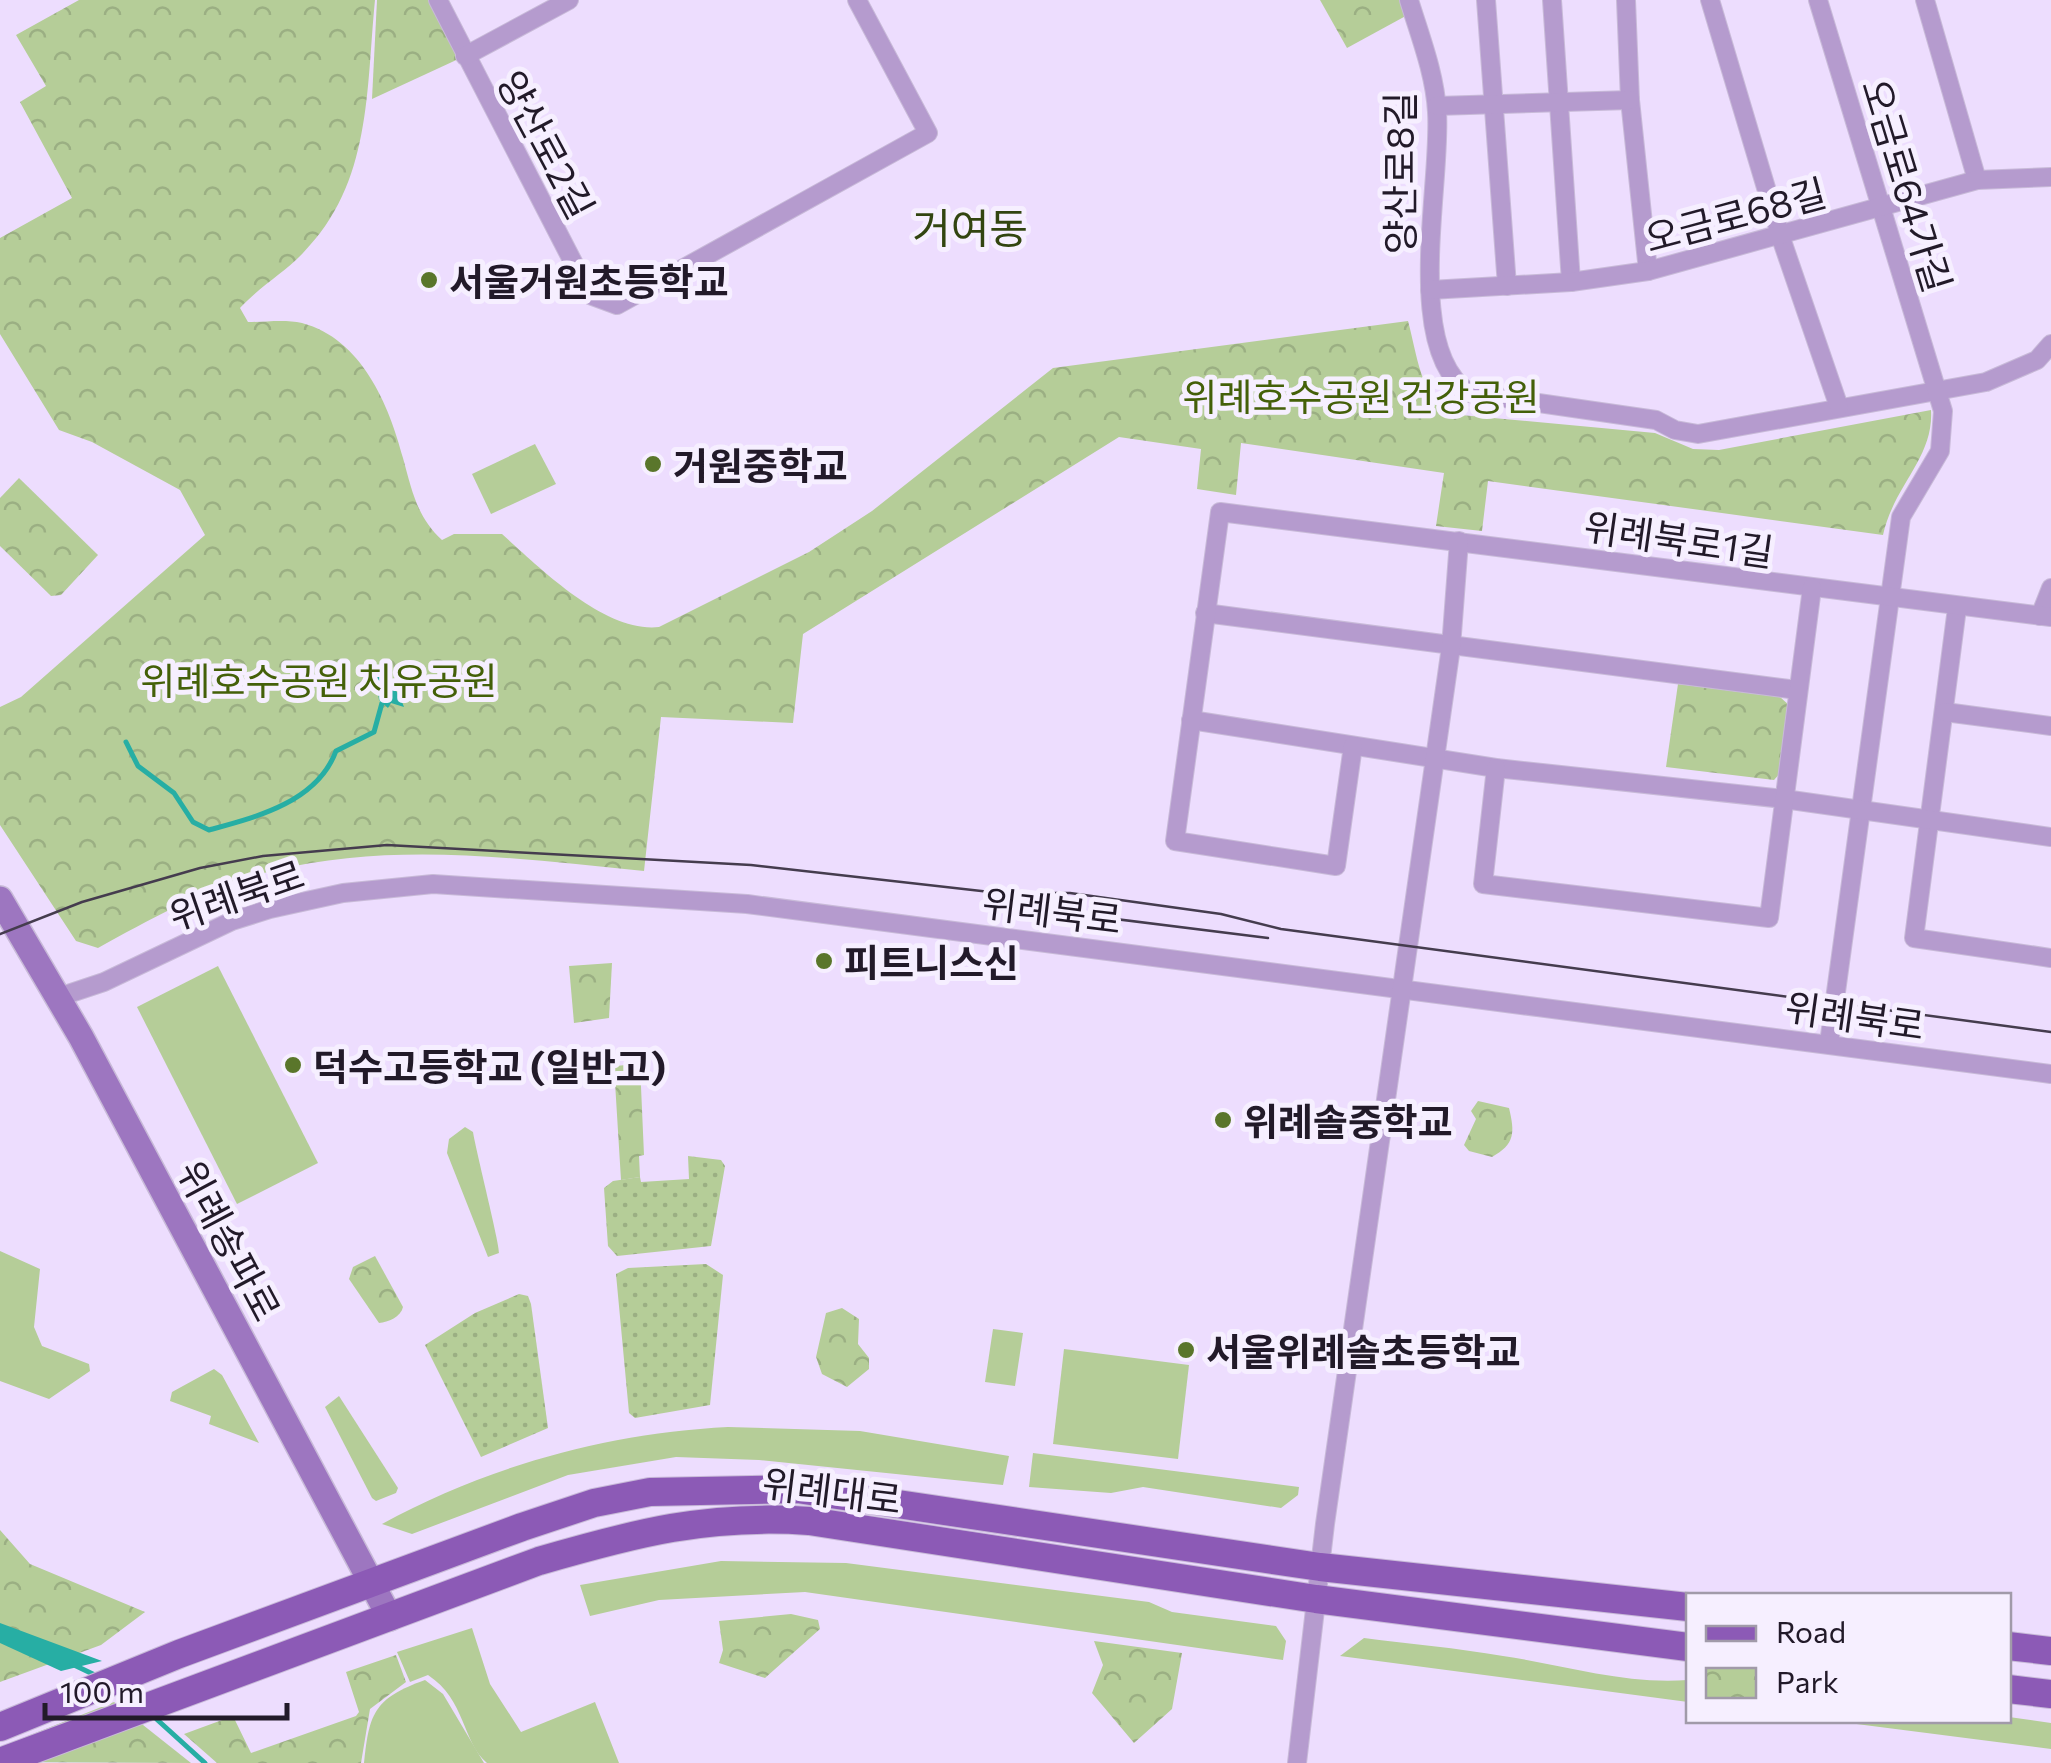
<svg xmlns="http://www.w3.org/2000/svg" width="2051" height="1763" viewBox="0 0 2051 1763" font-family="Commissioner,'Noto Sans KR',sans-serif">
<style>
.grass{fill:#b5cd98}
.park{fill:url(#park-crowns)}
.garden{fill:url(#garden-dots)}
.water{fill:#27aea4}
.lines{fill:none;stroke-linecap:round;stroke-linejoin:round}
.stream{stroke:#27aea4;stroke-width:5}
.street-casing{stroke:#c8bad8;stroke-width:20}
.secondary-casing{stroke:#c8bad8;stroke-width:28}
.primary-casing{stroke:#c8bad8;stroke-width:30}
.street{stroke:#b59bce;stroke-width:18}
.secondary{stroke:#9d76c0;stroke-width:25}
.primary{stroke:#8c5ab6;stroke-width:28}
.tram{stroke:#453c4e;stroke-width:2.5}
.poi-dot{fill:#5a762b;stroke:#f6efff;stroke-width:4}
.labels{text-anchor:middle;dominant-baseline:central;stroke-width:10;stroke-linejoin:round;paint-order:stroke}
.street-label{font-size:38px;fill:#221a29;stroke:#f6efff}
.poi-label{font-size:38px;font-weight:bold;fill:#221a29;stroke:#f6efff;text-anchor:start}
.park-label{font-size:38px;fill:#446009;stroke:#f6efff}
.quarter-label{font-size:42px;fill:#324510;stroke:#f6efff}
</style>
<defs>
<pattern id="park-crowns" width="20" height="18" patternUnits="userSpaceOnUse" patternTransform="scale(2.5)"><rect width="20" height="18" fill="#b5cd98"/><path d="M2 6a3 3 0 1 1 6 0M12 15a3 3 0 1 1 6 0" fill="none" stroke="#9baf83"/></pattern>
<pattern id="garden-dots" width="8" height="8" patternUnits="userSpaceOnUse" patternTransform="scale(2.5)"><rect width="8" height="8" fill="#b5cd98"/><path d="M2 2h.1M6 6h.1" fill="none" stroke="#9baf83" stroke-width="1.8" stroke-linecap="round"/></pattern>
</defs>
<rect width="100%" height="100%" fill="#edddfe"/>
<g class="grass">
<polygon points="535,444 556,484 491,514 472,474"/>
<polygon points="218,966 318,1163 237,1204 137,1007"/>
<path d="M465,1127L473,1132C476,1151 500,1245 499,1253L488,1257L447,1153L449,1139Z"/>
<polygon points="0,1251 40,1269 34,1327 42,1346 89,1364 90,1371 49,1399 0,1381"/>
<polygon points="993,1329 1023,1333 1015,1386 985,1382"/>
<polygon points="1064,1349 1189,1365 1178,1459 1053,1444"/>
<polygon points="214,1369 222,1375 259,1443 209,1424 211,1416 170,1401 172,1392"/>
<polygon points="339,1396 398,1488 396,1493 376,1501 372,1498 325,1407"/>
<path d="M728,1427L860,1431L1009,1456L1003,1485L759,1460L676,1457L568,1475L412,1534L382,1524C488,1466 608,1433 728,1427Z"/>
<polygon points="1033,1453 1299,1487 1298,1495 1281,1508 1143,1487 1111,1493 1029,1487"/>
<polygon points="721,1561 846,1563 1149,1602 1172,1612 1276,1626 1286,1641 1283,1660 805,1592 659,1600 590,1616 580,1585"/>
<path d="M472,1628L490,1684L521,1732L595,1702L619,1763H487C462,1742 466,1700 428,1675L410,1682L397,1652Z"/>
<path d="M1364,1638C1410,1644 1457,1648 1503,1656C1565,1665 1626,1685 1688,1680V1702L1340,1656Z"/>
<path d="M425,1680L443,1694L484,1763H364C369,1712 375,1698 425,1680Z"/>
<polygon points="2009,1717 2051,1723 2051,1749 1833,1721"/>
</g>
<g class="park">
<path d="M79,0H375C366,90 372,183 303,253C284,273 259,287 240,308L248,322C265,322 285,319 302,323C362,339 389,405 403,458C412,491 417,517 442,540L454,534H502C540,568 605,633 659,627L809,552L872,511L1053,368L1408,321C1417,354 1420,395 1450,414L1655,433L1693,449L1719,450L1931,410C1934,458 1894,485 1883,535L1488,481L1482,531L1436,526L1444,473L1241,443L1236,495L1197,489L1201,449L1119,437L803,634L793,723L661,717L644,871C519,859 396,841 272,871C211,885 153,918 98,948L76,941L0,825V707L21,697L205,535L180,490L92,442L59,430L0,334V238L72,198L20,102L46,86L16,35Z"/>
<polygon points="377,0 438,0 465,56 372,99"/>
<polygon points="1320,0 1409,0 1413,12 1347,48"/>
<polygon points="19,478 98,555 61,595 51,596 0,546 0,498"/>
<polygon points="1678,684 1780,697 1790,706 1782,771 1774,780 1666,767"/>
<polygon points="612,963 609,1018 574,1023 569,966"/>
<polygon points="640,1064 644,1155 639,1156 640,1177 621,1180 614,1066"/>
<path d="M1478,1101L1509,1108C1515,1133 1515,1144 1492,1157L1469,1151L1464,1145L1476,1119L1471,1111Z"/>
<path d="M375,1256L403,1307C401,1317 388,1322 379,1323L349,1279L353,1267Z"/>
<polygon points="842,1308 859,1319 858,1344 869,1358 869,1369 847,1387 822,1374 816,1357 826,1313"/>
<polygon points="0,1530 30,1564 145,1612 101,1645 0,1682"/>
<polygon points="791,1614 818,1620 820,1629 765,1678 719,1663 723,1650 719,1621"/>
<polygon points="1094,1641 1182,1653 1172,1709 1134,1743 1092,1693 1103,1665"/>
<polygon points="396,1655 406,1682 370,1709 361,1763 217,1763 184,1734 233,1716 251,1753 356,1716 359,1712 346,1672"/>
<polygon points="114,1702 191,1763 0,1762 0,1747"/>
</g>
<g class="garden">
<polygon points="688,1156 721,1160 725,1166 711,1246 617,1256 608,1246 604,1188 613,1181 640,1177 641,1182 689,1179"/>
<polygon points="706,1264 723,1275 710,1405 635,1418 629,1413 616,1274 628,1268"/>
<polygon points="519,1294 528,1296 531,1304 548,1428 481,1457 425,1345 475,1313"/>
</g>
<g class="water">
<polygon points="375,670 399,694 404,707 391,703 388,708 379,700"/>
<polygon points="0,1623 102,1661 61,1671 0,1643"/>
</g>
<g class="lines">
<g class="stream">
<path d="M126,742L138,766L174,793L193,822L209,830C257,817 317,802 336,751L374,732L382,703"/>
<polyline points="72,1664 99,1677"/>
<polyline points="152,1715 205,1763"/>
</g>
<defs>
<g id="street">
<polyline points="438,0 590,295 617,305 928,133 857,0"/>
<path d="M1409,0C1420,36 1435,74 1437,112C1442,182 1402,351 1470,393L1656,420L1675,430L1698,434L1986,382L2037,360L2051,344"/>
<polyline points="1486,0 1507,286"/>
<polyline points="1552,0 1571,282"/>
<polyline points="1626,0 1630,100 1648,271"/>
<polyline points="1710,0 1781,238 1839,407"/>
<polyline points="1818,0 1943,411 1940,451 1901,517 1829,1043"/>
<polyline points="1925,0 1977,180"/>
<polyline points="465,56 569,0"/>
<polyline points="1437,106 1630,100"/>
<polyline points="1430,290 1571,282 1648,271 1977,180 2051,177"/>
<polyline points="1957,608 1914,938 2051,958"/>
<polyline points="1205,613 1797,690"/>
<polyline points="2040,616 2051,588"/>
<polyline points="1945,712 2051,726"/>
<polyline points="1191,720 1496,768 1784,799 2051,837"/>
<polyline points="1353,746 1336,866 1175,841 1220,512 2051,617"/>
<polyline points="1496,768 1483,884 1769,918 1812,588"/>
<polyline points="59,997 104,982 232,921 270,909 343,893 433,884 747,904 2051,1074"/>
<polyline points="1297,1763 1325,1524 1451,647 1459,541"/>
</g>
<polyline id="secondary" points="0,899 81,1037 390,1618"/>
<g id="primary">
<polyline points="2008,1646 2051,1651"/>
<polyline points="2008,1689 2051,1694"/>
<polyline points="0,1727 179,1654 522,1527 594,1503 650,1492 797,1489 1320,1567 1688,1607"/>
<path d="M0,1762L539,1561C635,1533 708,1514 809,1521L1316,1599L1688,1647"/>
</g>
</defs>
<use href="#street" class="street-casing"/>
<use href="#secondary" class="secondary-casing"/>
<use href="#primary" class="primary-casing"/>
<use href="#street" class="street"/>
<use href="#secondary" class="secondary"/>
<use href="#primary" class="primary"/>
<g class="tram">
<polyline points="995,904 1268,938"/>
<polyline points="0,934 82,902 200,868 263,856 387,845 751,865 999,893 1070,893 1221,914 1281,929 2051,1032"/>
</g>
</g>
<g class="poi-dot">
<circle cx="429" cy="280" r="10"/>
<circle cx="653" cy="464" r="10"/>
<circle cx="824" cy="961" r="10"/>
<circle cx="293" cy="1065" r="10"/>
<circle cx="1223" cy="1120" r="10"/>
<circle cx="1186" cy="1350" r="10"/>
</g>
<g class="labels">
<g class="street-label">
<text transform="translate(547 144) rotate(62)">양산로2길</text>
<text transform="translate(1398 173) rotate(-90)">양산로8길</text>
<text transform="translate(1908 185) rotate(73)">오금로64가길</text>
<text transform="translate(1735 214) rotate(-15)">오금로68길</text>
<text transform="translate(1679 538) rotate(8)">위례북로1길</text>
<text transform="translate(236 894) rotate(-19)">위례북로</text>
<text transform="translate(1052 910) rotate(7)">위례북로</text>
<text transform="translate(1855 1015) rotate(8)">위례북로</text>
<text transform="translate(230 1240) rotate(62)">위례송파로</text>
<text transform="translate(832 1490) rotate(7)">위례대로</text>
</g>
<g class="poi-label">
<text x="449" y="280">서울거원초등학교</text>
<text x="673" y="464">거원중학교</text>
<text x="844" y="961">피트니스신</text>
<text x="313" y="1065">덕수고등학교 (일반고)</text>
<text x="1243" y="1120">위례솔중학교</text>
<text x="1206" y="1350">서울위례솔초등학교</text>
</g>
<g class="park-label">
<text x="1361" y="395">위례호수공원 건강공원</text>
<text x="319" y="679">위례호수공원 치유공원</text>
</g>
<g class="quarter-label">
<text x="970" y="227">거여동</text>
</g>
</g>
<rect x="1686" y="1593" width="325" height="130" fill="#f6efff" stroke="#a19aa9" stroke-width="2.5"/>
<rect x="1706" y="1626" width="50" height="15" fill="#8c5ab6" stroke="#a19aa9" stroke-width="2.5"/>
<text x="1776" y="1643" font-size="30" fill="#221a29">Road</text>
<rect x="1706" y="1668" width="50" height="30" fill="url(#park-crowns)" stroke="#a19aa9" stroke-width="2.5"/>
<text x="1776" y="1693" font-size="30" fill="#221a29">Park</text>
<path d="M45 1703v15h242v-15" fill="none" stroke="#221a29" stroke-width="5"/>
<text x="60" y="1703" font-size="30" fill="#221a29" stroke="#f6efff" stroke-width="8" paint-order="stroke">100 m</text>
</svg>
